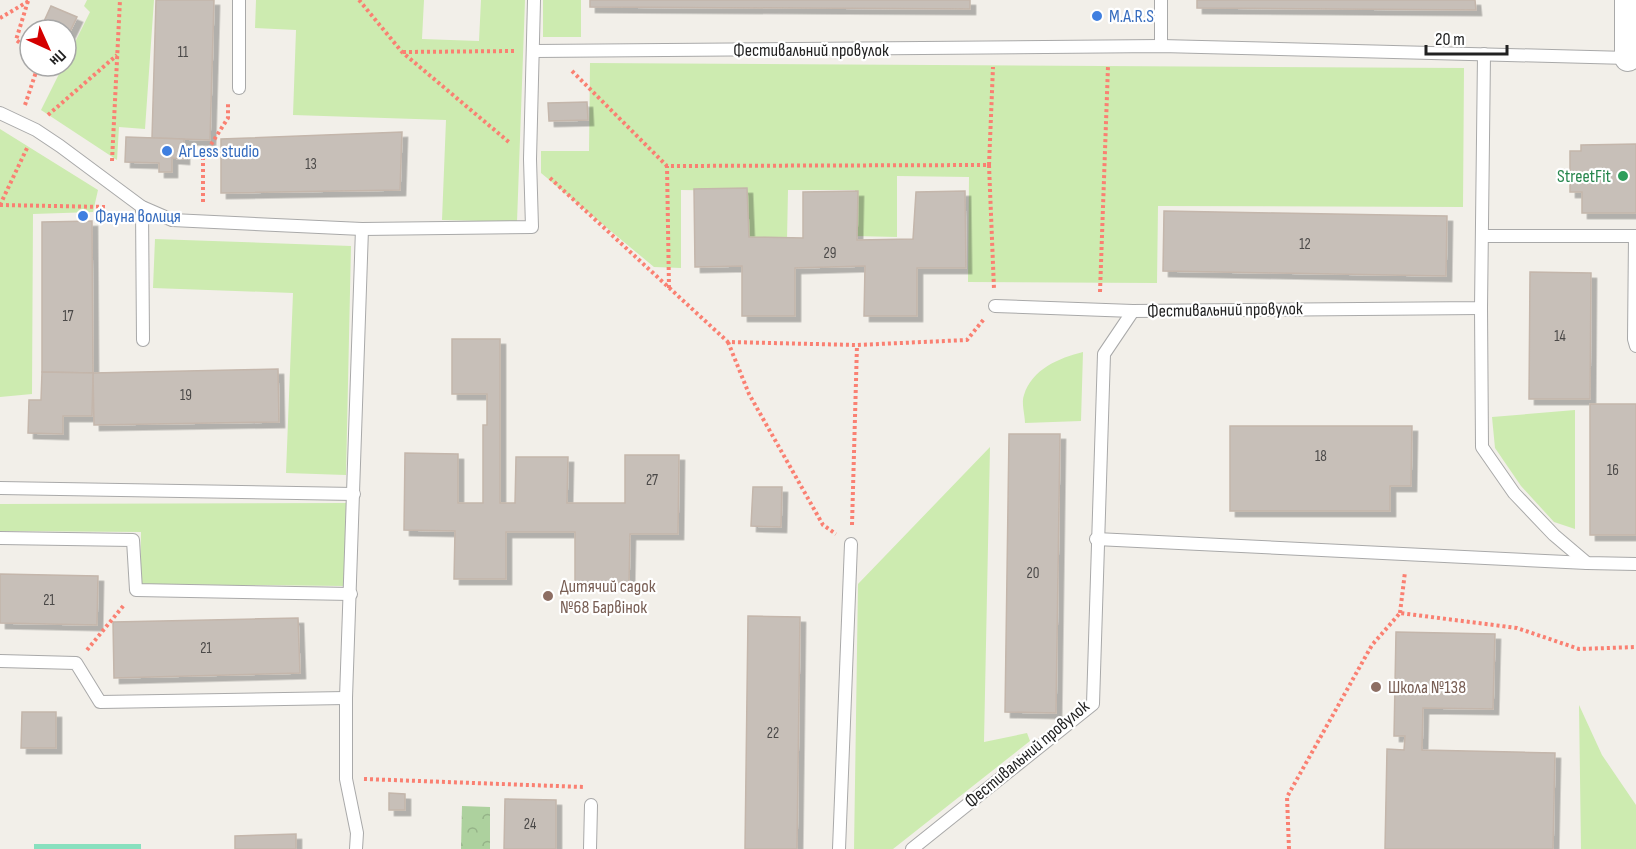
<svg xmlns="http://www.w3.org/2000/svg" width="1636" height="849" viewBox="0 0 1636 849" font-family="'Sofia Sans Condensed',sans-serif">
<style>
.grass{fill:#cdebb0}
.forest{fill:url(#forest-crowns)}
.pitch{fill:#88e0be}
.building{fill:#c7bfb8;stroke:#c4b6ab;stroke-width:1.5;filter:url(#shadow)}
.lines{fill:none;stroke-linecap:round;stroke-linejoin:round}
.service-casing{stroke:#a9a9a9;stroke-width:14}
.minor-casing{stroke:#a9a9a9;stroke-width:28}
.path{stroke:#fa8072;stroke-width:4;stroke-dasharray:3 3;stroke-linecap:butt}
.service{stroke:#fff;stroke-width:12}
.minor{stroke:#fff;stroke-width:26}
.shop-dot{fill:#3f7fe0;stroke:#fff;stroke-width:2}
.leisure-dot{fill:#2e9e5b;stroke:#fff;stroke-width:2}
.education-dot{fill:#8d6e63;stroke:#fff;stroke-width:2}
.labels{text-anchor:middle;dominant-baseline:central;stroke-width:4.5;stroke-linejoin:round;paint-order:stroke}
.number-label{font-size:15px;fill:#4b4948}
.shop-label{font-size:18px;fill:#366cbe;stroke:#fff;text-anchor:start}
.street-label{font-size:18px;fill:#222;stroke:#fff}
.leisure-label{font-size:18px;fill:#27864d;stroke:#fff;text-anchor:end}
.education-label{font-size:18px;fill:#785e54;stroke:#fff;text-anchor:start}
</style>
<defs>
<pattern id="forest-crowns" width="20" height="18" patternUnits="userSpaceOnUse" patternTransform="scale(1.5)"><rect width="20" height="18" fill="#add19e"/><path d="M2 6a3 3 0 1 1 6 0M12 15a3 3 0 1 1 6 0" fill="none" stroke="#95b388"/></pattern>
<filter id="shadow"><feDropShadow dx="5.5" dy="5.5" stdDeviation="0" flood-color="#0004"/></filter>
</defs>
<rect width="100%" height="100%" fill="#f2efe9"/>
<g class="grass">
<polygon points="87,0 154,0 145,129 119,127 117,160 41,110 63,66 66,66 66,60 90,12 84,6"/>
<polygon points="256,0 424,0 422,39 479,41 481,0 525,0 517,222 442,220 446,120 293,115 296,30 255,28"/>
<rect x="543" y="0" width="38" height="37"/>
<polygon points="590,63 1464,68 1463,207 1158,206 1157,283 968,282 969,177 897,176 897,237 855,236 855,190 788,190 787,240 747,240 747,191 681,190 681,268 654,267 541,173 541,151 589,151"/>
<polygon points="0,129 98,190 93,212 33,214 32,394 0,397"/>
<polygon points="155,239 351,246 346,475 286,473 293,293 153,288"/>
<path d="M1083,352L1081,421L1025,423C1025,415 1021,402 1024,395C1032,369 1059,358 1083,352Z"/>
<polygon points="1575,410 1575,529 1554,522 1521,486 1495,448 1492,417"/>
<polygon points="990,447 984,742 1027,733 1030,741 893,849 854,849 858,584"/>
<polygon points="346,503 344,586 140,584 141,532 0,531 0,504"/>
<polygon points="1579,705 1602,755 1636,805 1636,849 1581,849"/>
</g>
<polygon class="forest" points="462,806 490,807 490,849 461,849"/>
<rect class="pitch" x="34" y="844" width="107" height="5"/>
<g class="building">
<polygon points="156,0 214,0 210,140 152,138"/>
<polygon points="590,0 970,0 970,9 590,7"/>
<polygon points="1197,0 1475,0 1476,10 1197,8"/>
<polygon points="51,6 77,17 66,40 66,30 40,30"/>
<polygon points="587,102 588,120 549,121 548,103"/>
<polygon points="402,132 400,190 221,193 221,139"/>
<polygon points="126,137 184,139 184,159 172,158 172,172 159,172 159,163 125,162"/>
<polygon points="1636,144 1636,213 1582,213 1582,192 1570,192 1570,151 1581,151 1581,145"/>
<polygon points="747,188 749,237 803,238 803,192 858,191 857,240 913,239 916,192 965,191 966,268 917,268 917,316 864,316 865,266 795,268 795,316 742,316 742,266 695,267 694,189"/>
<polygon points="1164,211 1447,216 1446,276 1163,271"/>
<polygon points="92,221 93,373 42,372 42,222"/>
<polygon points="1530,272 1591,273 1590,399 1529,399"/>
<polygon points="452,339 500,339 500,503 515,503 516,457 568,457 567,503 625,503 625,455 679,455 678,534 630,534 629,583 575,582 575,532 506,532 506,579 454,579 455,531 404,530 405,453 458,454 458,503 483,503 483,425 487,425 487,394 452,394"/>
<polygon points="278,369 279,422 94,425 93,373"/>
<polygon points="42,372 93,373 92,416 63,416 63,434 28,433 29,400 41,400"/>
<rect x="1590" y="404" width="46" height="131"/>
<polygon points="1230,426 1412,426 1411,486 1390,486 1390,511 1230,511"/>
<polygon points="1009,434 1060,434 1056,713 1005,712"/>
<polygon points="753,487 782,487 781,527 751,526"/>
<polygon points="0,574 98,576 97,625 0,623"/>
<polygon points="748,616 800,617 797,849 745,849"/>
<polygon points="298,618 300,673 114,678 113,622"/>
<polygon points="1396,632 1495,634 1493,709 1423,708 1422,750 1555,753 1553,849 1385,849 1387,749 1404,750 1405,736 1394,736"/>
<polygon points="22,712 56,712 56,748 21,748"/>
<polygon points="389,793 405,794 405,810 389,810"/>
<polygon points="505,799 556,800 556,849 504,849"/>
<polygon points="296,834 296,849 235,849 235,836"/>
</g>
<g class="lines">
<defs>
<g id="service">
<polyline points="1161,0 1161,46"/>
<polyline points="534,51 1161,46 1628,58"/>
<polyline points="239,88 239,0"/>
<polyline points="0,113 36,130 60,146 142,207 172,220 362,229 532,227 530,159 534,0"/>
<polyline points="142,207 143,340"/>
<polyline points="1482,236 1636,236"/>
<polyline points="1635,236 1634,339 1636,346"/>
<polyline points="995,306 1133,311 1481,308 1484,54"/>
<polyline points="1481,308 1482,447 1514,493 1554,535 1587,563 1636,564"/>
<polyline points="0,488 354,494"/>
<polyline points="0,538 133,540 136,590 351,594"/>
<polyline points="1096,539 1587,563"/>
<polyline points="0,661 76,663 100,702 346,698"/>
<polyline points="356,849 357,833 346,779 346,698 362,229"/>
<polyline points="590,849 591,805"/>
<polyline points="839,849 851,544"/>
<polyline points="912,849 1093,704 1104,354 1133,311"/>
</g>
<polyline id="minor" points="1628,58 1628,0"/>
</defs>
<use href="#service" class="service-casing"/>
<use href="#minor" class="minor-casing"/>
<g class="path">
<polyline points="359,0 402,52 510,143"/>
<polyline points="28,1 16,40 30,50"/>
<polyline points="0,18 29,1"/>
<polyline points="403,52 516,51"/>
<polyline points="572,71 667,166"/>
<polyline points="25,105 38,66"/>
<polyline points="48,115 117,55"/>
<polyline points="112,161 120,0"/>
<polyline points="989,165 993,67"/>
<polyline points="550,178 728,342 857,345 967,340 984,319"/>
<polyline points="203,202 203,157 228,118 228,103"/>
<polyline points="0,205 28,146"/>
<polyline points="0,205 107,207"/>
<polyline points="669,288 667,166 989,165 994,289"/>
<polyline points="1100,292 1108,66"/>
<polyline points="728,342 749,394 823,525 836,534"/>
<polyline points="852,525 857,345"/>
<polyline points="1400,613 1405,572"/>
<polyline points="87,650 124,605"/>
<polyline points="364,779 584,787"/>
<polyline points="1289,849 1287,797 1372,645 1400,613 1517,628 1579,649 1636,647"/>
</g>
<use href="#service" class="service"/>
<use href="#minor" class="minor"/>
</g>
<g class="shop-dot">
<circle cx="1097" cy="16" r="6"/>
<circle cx="167" cy="151" r="6"/>
<circle cx="83" cy="216" r="6"/>
</g>
<circle class="leisure-dot" cx="1623" cy="176" r="6"/>
<g class="education-dot">
<circle cx="548" cy="596" r="6"/>
<circle cx="1376" cy="687" r="6"/>
</g>
<g class="labels">
<g class="number-label">
<text x="183" y="52">11</text>
<text x="311" y="164">13</text>
<text x="1305" y="244">12</text>
<text x="830" y="253">29</text>
<text x="68" y="316">17</text>
<text x="1560" y="336">14</text>
<text x="186" y="395">19</text>
<text x="1321" y="456">18</text>
<text x="1613" y="470">16</text>
<text x="652" y="480">27</text>
<text x="1033" y="573">20</text>
<text x="49" y="600">21</text>
<text x="206" y="648">21</text>
<text x="773" y="733">22</text>
<text x="530" y="824">24</text>
</g>
<g class="shop-label">
<text x="1109" y="16">M.A.R.S</text>
<text x="179" y="151">ArLess studio</text>
<text x="95" y="216">Фауна волиця</text>
</g>
<g class="street-label">
<text x="811" y="50">Фестивальний провулок</text>
<text transform="translate(1225 310) rotate(-1)">Фестивальний провулок</text>
<text transform="translate(1027 754) rotate(-40)">Фестивальний провулок</text>
</g>
<g class="leisure-label">
<text x="1611" y="176">StreetFit</text>
</g>
<g class="education-label">
<text x="560" y="586">Дитячий садок<tspan x="560" dy="21">№68 Барвінок</tspan></text>
<text x="1388" y="687">Школа №138</text>
</g>
</g>
<g transform="translate(48 48) rotate(135)"><circle r="28" fill="#ffffff" stroke="#a7a7a7" stroke-width="1.5"/>
<path d="M0-4.5L10 22L0 15L-10 22Z" fill="#d40000"/>
<text y="-9" font-size="16" font-weight="bold" text-anchor="middle" fill="#222222">Пн</text>
</g>
<path d="M1426 45v9h81v-9" fill="none" stroke="#222222" stroke-width="3"/>
<text x="1435" y="45" font-size="18" fill="#222222" stroke="#ffffff" stroke-width="4.5" paint-order="stroke">20 m</text>
</svg>
